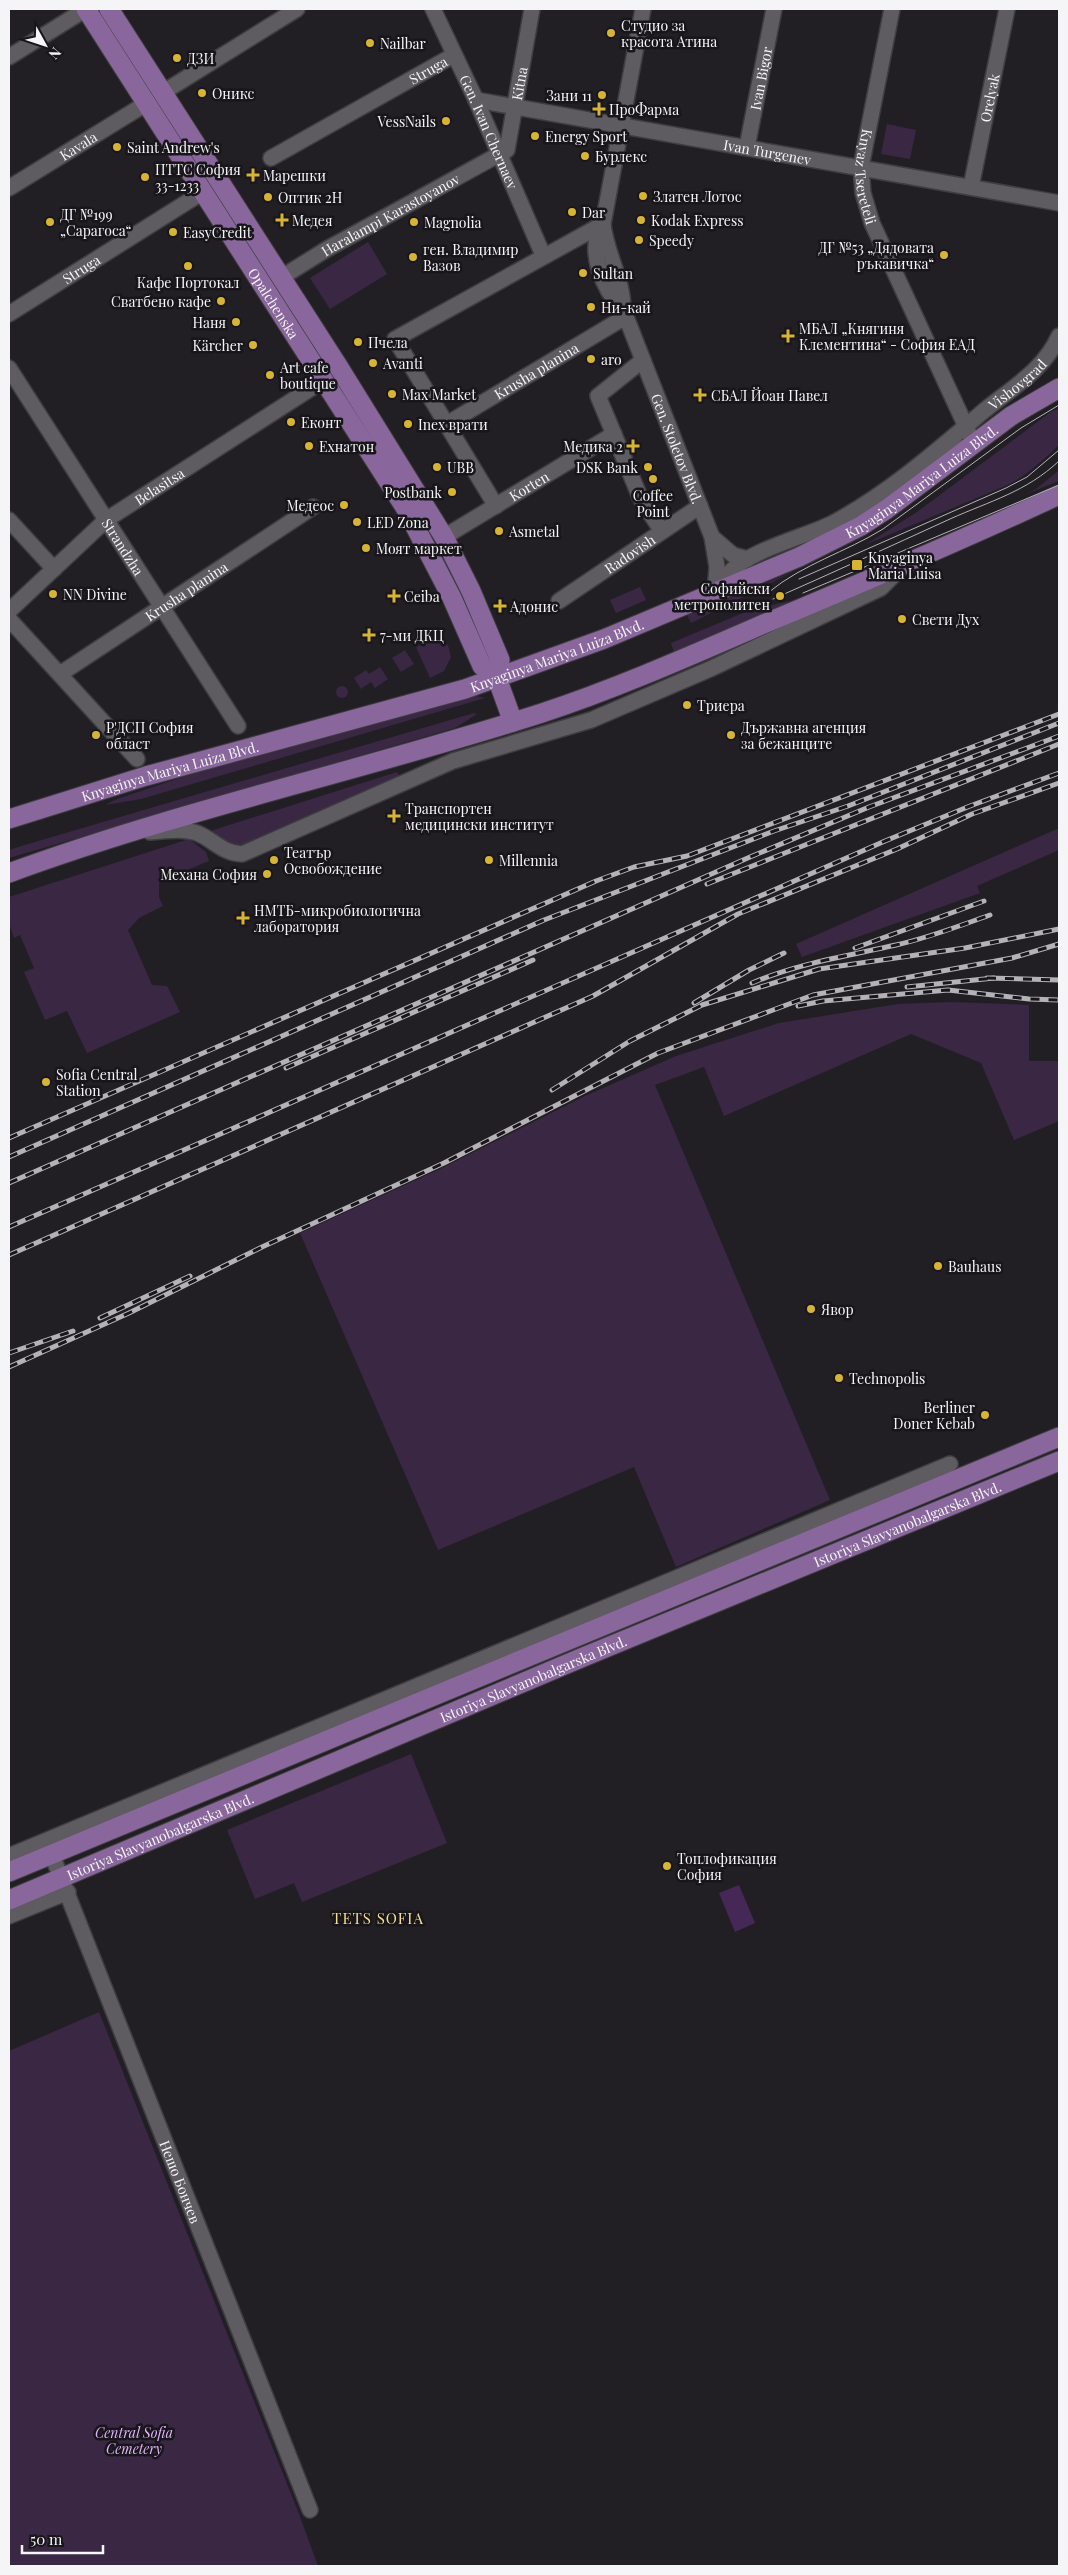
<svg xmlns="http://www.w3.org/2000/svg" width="1068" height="2575" viewBox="0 0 1068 2575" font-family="'Playfair Display',serif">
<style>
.green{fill:#392743}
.water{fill:#452856}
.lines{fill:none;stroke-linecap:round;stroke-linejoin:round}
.minor-casing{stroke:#3e3d40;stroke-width:18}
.major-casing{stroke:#3e3d40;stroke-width:21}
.minor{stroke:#5f5c61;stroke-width:15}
.major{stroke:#89679c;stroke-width:19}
.tram{stroke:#b4b2b6;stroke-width:1}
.rail-casing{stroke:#b4b2b6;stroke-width:5}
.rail{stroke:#18161a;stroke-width:3;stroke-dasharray:9;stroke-linecap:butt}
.poi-dot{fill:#d7b434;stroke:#18161a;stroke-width:2}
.labels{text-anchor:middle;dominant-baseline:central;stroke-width:5;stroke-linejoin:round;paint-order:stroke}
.poi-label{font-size:14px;fill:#f5f4f7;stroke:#18161a;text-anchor:start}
.street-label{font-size:14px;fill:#f5f4f7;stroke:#18161a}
.park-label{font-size:14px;font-style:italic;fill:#e1b2fd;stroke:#18161a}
.neighbourhood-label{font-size:15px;letter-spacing:1px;fill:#f7df92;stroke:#18161a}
</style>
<rect width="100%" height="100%" fill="#221f24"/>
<g class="green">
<polygon points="887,124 916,130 910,159 881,154"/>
<polygon points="368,242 387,274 330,309 310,278"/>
<path d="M1059,409V445C1043,460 1029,473 1010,484L865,545L917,512L1052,411Z"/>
<polygon points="1059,470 1059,481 1024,495 1036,489"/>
<polygon points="795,571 691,623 687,615"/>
<polygon points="640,587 646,600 616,613 610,600"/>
<polygon points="799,599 674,652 671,643 750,610"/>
<polygon points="436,638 439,643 448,645 451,657 444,671 430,678 416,647"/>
<polygon points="405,650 414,664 401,672 392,658"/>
<polygon points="380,667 388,679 375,688 371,682 361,689 354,678 366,670 369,674"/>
<circle cx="342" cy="692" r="6"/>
<polygon points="471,695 485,698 141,799 105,805 117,799 189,775"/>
<polygon points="474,713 477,714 455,728 9,858 9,850 18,847"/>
<polygon points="397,772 399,776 244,848 234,849 207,832"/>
<polygon points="1059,828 1059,850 977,886 980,893 802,957 796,944"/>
<polygon points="189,839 206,852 209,861 163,880 159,884 159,897 163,906 139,918 128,930 152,985 167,986 180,1012 87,1053 67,1011 45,1020 24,972 34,968 20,935 14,938 9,923 9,897"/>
<polygon points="951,1002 1029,1005 1029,1061 1059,1061 1059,1121 1014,1140 981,1063 911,1034 724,1116 704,1067 655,1085 830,1500 676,1567 634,1467 438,1550 300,1233 440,1169 585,1096 676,1056 779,1023 898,1004"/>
<polygon points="411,1754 447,1843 302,1902 294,1883 255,1899 227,1830"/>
<polygon points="99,2012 299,2514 318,2566 9,2566 9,2051"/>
</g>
<polygon class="water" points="739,1885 755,1923 735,1932 719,1893"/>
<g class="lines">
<defs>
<g id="minor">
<path id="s1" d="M433,9L476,100L543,255"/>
<path id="s2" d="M643,9L603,224C606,253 623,279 623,309L712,537L717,567L715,592"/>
<path id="s3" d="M892,9L861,167L863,193L872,223L974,444L926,460"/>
<polyline points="9,57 86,9"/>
<polyline points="162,93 297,9"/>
<path id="s4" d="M476,100L1059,203"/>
<path id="s5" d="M747,147L774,9"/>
<path id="s6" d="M271,158L454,55"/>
<path id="s7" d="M971,187L1007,9"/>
<path id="s8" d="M9,188L147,103"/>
<path d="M602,225C587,250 602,289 623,309"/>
<path id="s9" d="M282,277L327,249L507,150L532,9"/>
<path id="s10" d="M9,314L203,192"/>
<path id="s11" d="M9,368L238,726"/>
<path id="s12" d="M447,424L625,317"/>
<polyline points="640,497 598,396 643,360"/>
<polyline points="642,501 662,531"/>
<polyline points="496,506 395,339 603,224"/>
<polyline points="9,520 54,569"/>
<path id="s13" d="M444,537L614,434"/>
<polyline points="712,537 733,555 748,559"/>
<path id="s14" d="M717,590C721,584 725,577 730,572C750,550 805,537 833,523C887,494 933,454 979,415C1008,390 1043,372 1059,336"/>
<path id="s15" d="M559,601L700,506"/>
<path id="s16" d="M9,611L106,520L324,380"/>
<polyline points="9,619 137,759"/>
<path id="s17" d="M60,674L313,507"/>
<path d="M150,832C165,831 182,828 197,833C214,840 222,853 242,854L453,761L591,720L710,669L881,588L901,568"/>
<path id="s18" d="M52,1855L310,2510"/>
<polyline points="9,1856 950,1464"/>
<polyline points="9,1916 68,1892"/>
</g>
<g id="major">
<path id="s19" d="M86,9L406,509L452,598L482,666L497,678L513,722"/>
<polyline points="109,9 338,366 444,537 471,591 500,660 497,678"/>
<path id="s20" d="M9,819L146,776L465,689L604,639L799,557L861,526L887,509L1011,416L1059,388"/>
<path d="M9,873C183,809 365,770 542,713C618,688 692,655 766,623C864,582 962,540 1059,495"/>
<polyline points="9,1872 1059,1437"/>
<path id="s21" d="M9,1900L581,1658L1059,1461"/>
</g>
</defs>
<use href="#minor" class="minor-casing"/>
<use href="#major" class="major-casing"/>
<use href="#minor" class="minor"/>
<use href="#major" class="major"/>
<g class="tram">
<polyline points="799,579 1006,488 1027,477 1059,450"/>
<path d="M769,592C803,564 846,552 883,529L1021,428L1059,405"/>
<polyline points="803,593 1059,485"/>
<path d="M773,599C832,573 891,546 950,519C990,501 1026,492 1059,461"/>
</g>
<defs>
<g id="rail">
<polyline points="707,884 1059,744"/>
<polyline points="855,948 984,901"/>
<polyline points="987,978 1059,980"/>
<path d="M752,983C799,963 847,956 896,945C928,938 959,926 990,915"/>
<polyline points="907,987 994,978"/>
<polyline points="694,1003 749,970 784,953"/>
<polyline points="798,1006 823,1001 948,990 1029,999 1059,1000"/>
<polyline points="286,1068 533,960"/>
<polyline points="552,1090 630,1041 702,1005 819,969 965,948 1059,929"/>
<polyline points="9,1138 596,881 634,867 687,856 1059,714"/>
<polyline points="9,1157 544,920 774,831 848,806 1059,723"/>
<polyline points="9,1183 750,857 869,807 1059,736"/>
<polyline points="9,1227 885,841 970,806 1059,773"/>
<polyline points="9,1255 593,996 738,914 897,849 972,814 1059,783"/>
<polyline points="100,1318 190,1276"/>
<polyline points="9,1353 73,1331"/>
<polyline points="9,1367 129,1313 262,1247 444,1163 658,1053 813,995 1012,958 1059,944"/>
</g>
</defs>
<use href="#rail" class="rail-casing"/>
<use href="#rail" class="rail"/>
</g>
<g class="poi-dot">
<circle cx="611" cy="33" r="5"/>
<circle cx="370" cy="43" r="5"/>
<circle cx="177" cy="58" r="5"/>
<circle cx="202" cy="93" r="5"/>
<circle cx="602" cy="95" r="5"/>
<path d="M596.5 101.5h5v5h5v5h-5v5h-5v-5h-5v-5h5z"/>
<circle cx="446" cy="121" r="5"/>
<circle cx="535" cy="136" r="5"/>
<circle cx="117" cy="147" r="5"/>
<circle cx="585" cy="156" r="5"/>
<path d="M250.5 167.5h5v5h5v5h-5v5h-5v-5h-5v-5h5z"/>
<circle cx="145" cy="177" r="5"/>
<circle cx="643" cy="196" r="5"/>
<circle cx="268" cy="197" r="5"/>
<circle cx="572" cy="212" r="5"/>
<path d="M279.5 212.5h5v5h5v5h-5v5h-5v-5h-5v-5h5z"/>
<circle cx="641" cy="220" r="5"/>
<circle cx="50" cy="222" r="5"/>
<circle cx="414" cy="222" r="5"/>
<circle cx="173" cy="232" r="5"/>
<circle cx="639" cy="240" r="5"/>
<circle cx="944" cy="255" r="5"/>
<circle cx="413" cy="257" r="5"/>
<circle cx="188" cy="266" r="5"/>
<circle cx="583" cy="273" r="5"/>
<circle cx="221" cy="301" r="5"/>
<circle cx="591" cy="307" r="5"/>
<circle cx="236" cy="322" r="5"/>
<path d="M785.5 328.5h5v5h5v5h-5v5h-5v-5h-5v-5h5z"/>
<circle cx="358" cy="342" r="5"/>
<circle cx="253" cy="345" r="5"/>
<circle cx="591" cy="359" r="5"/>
<circle cx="373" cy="363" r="5"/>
<circle cx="270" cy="375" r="5"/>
<circle cx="392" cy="394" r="5"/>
<path d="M697.5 387.5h5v5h5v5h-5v5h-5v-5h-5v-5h5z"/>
<circle cx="291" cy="422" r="5"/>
<circle cx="408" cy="424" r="5"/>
<circle cx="309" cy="446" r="5"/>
<path d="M630.5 438.5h5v5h5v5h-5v5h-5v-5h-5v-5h5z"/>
<circle cx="437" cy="467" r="5"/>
<circle cx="648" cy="467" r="5"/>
<circle cx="653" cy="479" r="5"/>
<circle cx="452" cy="492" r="5"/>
<circle cx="344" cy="505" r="5"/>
<circle cx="357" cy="522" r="5"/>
<circle cx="499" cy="531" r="5"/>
<circle cx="366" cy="548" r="5"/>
<rect x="851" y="559" width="12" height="12" rx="2.5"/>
<circle cx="53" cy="594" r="5"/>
<path d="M391.5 588.5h5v5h5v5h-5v5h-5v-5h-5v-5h5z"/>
<circle cx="780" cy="596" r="5"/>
<path d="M497.5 598.5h5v5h5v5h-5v5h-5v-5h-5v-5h5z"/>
<circle cx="902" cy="619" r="5"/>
<path d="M366.5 627.5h5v5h5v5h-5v5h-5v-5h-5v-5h5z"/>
<circle cx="687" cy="705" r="5"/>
<circle cx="96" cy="735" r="5"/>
<circle cx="731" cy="735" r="5"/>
<path d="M391.5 808.5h5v5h5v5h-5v5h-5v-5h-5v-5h5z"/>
<circle cx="274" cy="860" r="5"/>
<circle cx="489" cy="860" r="5"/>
<circle cx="267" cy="874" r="5"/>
<path d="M240.5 910.5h5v5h5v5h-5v5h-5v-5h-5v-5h5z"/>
<circle cx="46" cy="1082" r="5"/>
<circle cx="938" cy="1266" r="5"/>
<circle cx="811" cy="1309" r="5"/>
<circle cx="839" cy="1378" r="5"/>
<circle cx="985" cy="1415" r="5"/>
<circle cx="667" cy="1866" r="5"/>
</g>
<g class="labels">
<g class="poi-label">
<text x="621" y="25">Студио за<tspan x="621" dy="16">красота Атина</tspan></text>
<text x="380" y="43">Nailbar</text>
<text x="187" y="58">ДЗИ</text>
<text x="212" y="93">Оникс</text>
<text x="592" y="95" text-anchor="end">Зани 11</text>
<text x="609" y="109">ПроФарма</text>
<text x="436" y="121" text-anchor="end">VessNails</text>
<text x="545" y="136">Energy Sport</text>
<text x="127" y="147">Saint Andrew's</text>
<text x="595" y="156">Бурлекс</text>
<text x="155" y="169">ПТТС София<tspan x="155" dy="16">33-1233</tspan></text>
<text x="263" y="175">Марешки</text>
<text x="653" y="196">Златен Лотос</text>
<text x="278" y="197">Оптик 2Н</text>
<text x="582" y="212">Dar</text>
<text x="60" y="214">ДГ №199<tspan x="60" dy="16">„Сарагоса“</tspan></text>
<text x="292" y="220">Медея</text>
<text x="651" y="220">Kodak Express</text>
<text x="424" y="222">Magnolia</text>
<text x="183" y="232">EasyCredit</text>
<text x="649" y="240">Speedy</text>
<text x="934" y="247" text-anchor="end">ДГ №53 „Дядовата<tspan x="934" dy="16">ръкавичка“</tspan></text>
<text x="423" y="249">ген. Владимир<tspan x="423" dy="16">Вазов</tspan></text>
<text x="593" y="273">Sultan</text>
<text x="188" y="282" text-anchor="middle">Кафе Портокал</text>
<text x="211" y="301" text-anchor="end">Сватбено кафе</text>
<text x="601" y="307">Ни-кай</text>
<text x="226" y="322" text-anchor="end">Наня</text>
<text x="799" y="328">МБАЛ „Княгиня<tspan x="799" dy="16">Клементина“ - София ЕАД</tspan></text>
<text x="368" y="342">Пчела</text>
<text x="243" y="345" text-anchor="end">Kärcher</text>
<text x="601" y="359">aro</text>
<text x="383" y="363">Avanti</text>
<text x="280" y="367">Art cafe<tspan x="280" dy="16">boutique</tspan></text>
<text x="402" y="394">Max Market</text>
<text x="711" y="395">СБАЛ Йоан Павел</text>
<text x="301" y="422">Еконт</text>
<text x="418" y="424">Inex врати</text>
<text x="319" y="446">Ехнатон</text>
<text x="623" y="446" text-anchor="end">Медика 2</text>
<text x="447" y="467">UBB</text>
<text x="638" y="467" text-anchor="end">DSK Bank</text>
<text x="442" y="492" text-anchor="end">Postbank</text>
<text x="653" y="495" text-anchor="middle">Coffee<tspan x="653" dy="16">Point</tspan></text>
<text x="334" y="505" text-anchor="end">Медеос</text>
<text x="367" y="522">LED Zona</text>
<text x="509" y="531">Asmetal</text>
<text x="376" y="548">Моят маркет</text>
<text x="868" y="557">Knyaginya<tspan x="868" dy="16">Maria Luisa</tspan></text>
<text x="770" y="588" text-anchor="end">Софийски<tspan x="770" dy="16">метрополитен</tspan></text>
<text x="63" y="594">NN Divine</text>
<text x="404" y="596">Ceiba</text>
<text x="510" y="606">Адонис</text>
<text x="912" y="619">Свети Дух</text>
<text x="380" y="635">7-ми ДКЦ</text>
<text x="697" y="705">Триера</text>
<text x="106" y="727">Р'ДСП София<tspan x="106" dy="16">област</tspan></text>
<text x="741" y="727">Държавна агенция<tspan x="741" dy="16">за бежанците</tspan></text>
<text x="405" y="808">Транспортен<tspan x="405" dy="16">медицински институт</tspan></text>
<text x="284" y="852">Театър<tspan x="284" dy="16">Освобождение</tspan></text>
<text x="499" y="860">Millennia</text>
<text x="257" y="874" text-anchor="end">Механа София</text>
<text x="254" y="910">НМТБ-микробиологична<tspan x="254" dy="16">лаборатория</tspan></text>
<text x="56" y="1074">Sofia Central<tspan x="56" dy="16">Station</tspan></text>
<text x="948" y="1266">Bauhaus</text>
<text x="821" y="1309">Явор</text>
<text x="849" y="1378">Technopolis</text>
<text x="975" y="1407" text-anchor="end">Berliner<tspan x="975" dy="16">Doner Kebab</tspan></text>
<text x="677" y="1858">Топлофикация<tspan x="677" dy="16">София</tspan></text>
</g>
<g class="street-label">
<text stroke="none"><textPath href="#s6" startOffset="180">Struga</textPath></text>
<text stroke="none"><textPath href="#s5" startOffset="70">Ivan Bigor</textPath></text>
<text stroke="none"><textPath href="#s9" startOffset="326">Kitna</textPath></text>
<text stroke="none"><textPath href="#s7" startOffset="91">Orelyak</textPath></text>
<text stroke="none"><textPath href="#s1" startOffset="135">Gen. Ivan Chernaev</textPath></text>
<text stroke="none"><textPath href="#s8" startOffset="81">Kavala</textPath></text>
<text stroke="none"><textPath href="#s4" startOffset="296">Ivan Turgenev</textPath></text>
<text stroke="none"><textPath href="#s3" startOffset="171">Knyaz Tsereteli</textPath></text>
<text stroke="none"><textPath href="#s9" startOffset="125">Haralampi Karastoyanov</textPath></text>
<text stroke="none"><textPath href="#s10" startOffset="85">Struga</textPath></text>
<text stroke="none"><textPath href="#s19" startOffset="349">Opalchenska</textPath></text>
<text stroke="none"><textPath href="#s12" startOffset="104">Krusha planina</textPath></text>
<text stroke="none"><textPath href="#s14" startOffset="368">Vishovgrad</textPath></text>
<text stroke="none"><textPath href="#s2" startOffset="456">Gen. Stoletov Blvd.</textPath></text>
<text stroke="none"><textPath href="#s20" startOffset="978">Knyaginya Mariya Luiza Blvd.</textPath></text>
<text stroke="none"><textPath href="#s16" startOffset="196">Belasitsa</textPath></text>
<text stroke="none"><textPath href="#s13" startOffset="99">Korten</textPath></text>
<text stroke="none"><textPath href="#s11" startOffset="212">Strandzha</textPath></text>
<text stroke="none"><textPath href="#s15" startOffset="85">Radovish</textPath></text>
<text stroke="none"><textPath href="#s17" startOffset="151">Krusha planina</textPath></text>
<text stroke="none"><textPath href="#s20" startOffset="572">Knyaginya Mariya Luiza Blvd.</textPath></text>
<text stroke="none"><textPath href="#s20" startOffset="168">Knyaginya Mariya Luiza Blvd.</textPath></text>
<text stroke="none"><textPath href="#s21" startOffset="974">Istoriya Slavyanobalgarska Blvd.</textPath></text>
<text stroke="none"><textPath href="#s21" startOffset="569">Istoriya Slavyanobalgarska Blvd.</textPath></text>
<text stroke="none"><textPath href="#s21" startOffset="164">Istoriya Slavyanobalgarska Blvd.</textPath></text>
<text stroke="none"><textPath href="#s18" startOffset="351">Нешо Бончев</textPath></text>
</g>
<g class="park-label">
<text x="134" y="2432">Central Sofia<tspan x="134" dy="16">Cemetery</tspan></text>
</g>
<g class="neighbourhood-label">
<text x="378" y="1918">TETS SOFIA</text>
</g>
</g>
<rect width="1068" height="2575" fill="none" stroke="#f5f4f7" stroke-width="20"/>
<g transform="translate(45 45) rotate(130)" stroke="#18161a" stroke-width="4" paint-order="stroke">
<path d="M0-4L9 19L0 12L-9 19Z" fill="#f5f4f7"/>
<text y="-8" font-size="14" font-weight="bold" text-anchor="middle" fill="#f5f4f7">N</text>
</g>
<path d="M22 2545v8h81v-8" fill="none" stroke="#f5f4f7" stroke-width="2.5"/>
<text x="30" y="2545" font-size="15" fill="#f5f4f7" stroke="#18161a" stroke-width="4" paint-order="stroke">50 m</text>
</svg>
